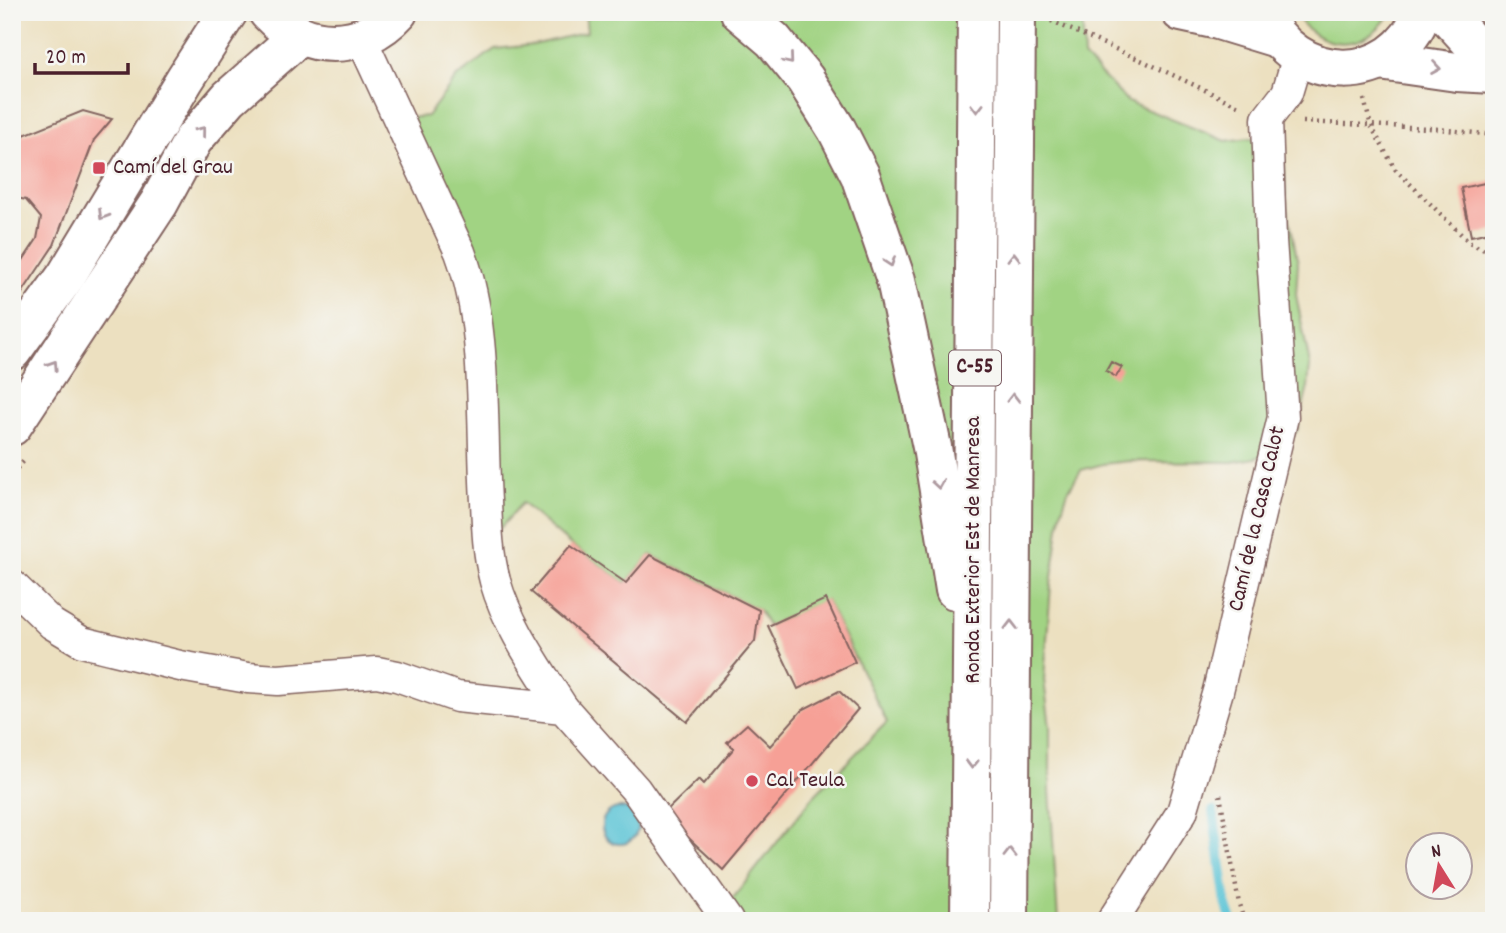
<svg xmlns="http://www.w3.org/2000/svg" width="1506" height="933" viewBox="0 0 1506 933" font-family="Dekko,sans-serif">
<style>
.green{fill:#a1d383;stroke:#767957;stroke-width:2}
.water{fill:#59c3d5;stroke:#527180;stroke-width:2}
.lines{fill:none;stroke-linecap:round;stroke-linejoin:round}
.stream{stroke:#59c3d5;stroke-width:10}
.building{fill:#f6a096}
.minor-casing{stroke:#83635f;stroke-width:33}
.tertiary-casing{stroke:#83635f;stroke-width:42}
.trunk-casing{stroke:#83635f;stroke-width:42}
.path{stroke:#83635f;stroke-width:4.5;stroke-dasharray:2 5;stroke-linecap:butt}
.minor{stroke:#fff;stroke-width:30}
.tertiary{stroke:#fff;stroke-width:38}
.trunk{stroke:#fff;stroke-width:38}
.oneway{stroke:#ae9aa0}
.poi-dot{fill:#d1495b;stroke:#f6f6f2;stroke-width:2.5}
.labels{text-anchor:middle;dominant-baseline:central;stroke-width:5;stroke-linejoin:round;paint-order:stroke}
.shield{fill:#f6f6f2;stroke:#7e6067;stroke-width:2}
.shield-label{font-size:21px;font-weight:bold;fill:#4a1f2b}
.poi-label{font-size:23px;fill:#4a1f2b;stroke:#f6f6f2;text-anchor:start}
.street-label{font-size:23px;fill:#4a1f2b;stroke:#f6f6f2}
</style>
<rect width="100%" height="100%" fill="#f6f6f2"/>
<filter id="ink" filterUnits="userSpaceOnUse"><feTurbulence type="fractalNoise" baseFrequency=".0143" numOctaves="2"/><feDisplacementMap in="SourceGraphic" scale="14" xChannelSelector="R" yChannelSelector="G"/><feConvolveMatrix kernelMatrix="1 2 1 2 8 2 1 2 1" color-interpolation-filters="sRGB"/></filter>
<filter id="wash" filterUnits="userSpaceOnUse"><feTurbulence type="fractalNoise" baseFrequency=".00686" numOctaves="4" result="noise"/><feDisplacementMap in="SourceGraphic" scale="28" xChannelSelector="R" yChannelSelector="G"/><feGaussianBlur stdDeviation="1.57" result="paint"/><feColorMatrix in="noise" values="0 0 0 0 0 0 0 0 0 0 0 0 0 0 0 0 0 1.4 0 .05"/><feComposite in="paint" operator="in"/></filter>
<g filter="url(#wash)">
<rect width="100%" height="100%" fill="#ece0c0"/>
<g class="green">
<polygon points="585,12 1082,12 1084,57 1128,102 1226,141 1249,138 1283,140 1286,200 1298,263 1296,295 1310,365 1308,387 1297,431 1278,452 1255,458 1232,462 1129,461 1103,464 1081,470 1068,491 1061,513 1051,584 1044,680 1050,727 1050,790 1058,921 728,921 722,912 813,797 887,722 826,600 768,626 759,610 651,555 626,583 571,545 522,503 488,542 475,308 399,119 427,116 457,77 495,49 533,45 587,32"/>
<path d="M1294,12H1391C1366,53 1319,53 1294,12Z"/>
</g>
<circle class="water" cx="620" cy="826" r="18"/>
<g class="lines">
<polyline class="stream" points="1213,811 1226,903 1232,921"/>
</g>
<g id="blocks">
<g class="building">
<polygon points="12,107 24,135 83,111 112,119 94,140 54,245 12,308 12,277 37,239 41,218 26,200 12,197"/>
<polygon points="1494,181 1494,231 1471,236 1461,188"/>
<polygon points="1111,362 1122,367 1116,377 1106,371"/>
<polygon points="571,545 626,583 650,555 759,610 755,641 687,722 531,592"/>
<polygon points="826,599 855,662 798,689 768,626"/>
<polygon points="839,691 858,709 723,870 663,814 699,779 704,784 734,748 727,742 747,724 770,746 802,710"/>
</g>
</g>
</g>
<g filter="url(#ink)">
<use href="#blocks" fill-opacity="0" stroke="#83635f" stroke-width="2"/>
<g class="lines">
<defs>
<g id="minor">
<path d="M361,38L460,252C488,328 481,420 486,501C487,528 488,555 495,581C508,627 538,668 563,708"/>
<polyline points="12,585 52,624 82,642 180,666 248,678 278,680 377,672 397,676 457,697 563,708 636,790 728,921"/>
<polyline points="1112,921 1182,812 1218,691 1283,417 1271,240 1267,119 1287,93 1298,56"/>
</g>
<g id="tertiary">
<path d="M268,12C305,52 362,52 398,12"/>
<polyline points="1181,12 1218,20 1277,38"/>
<path d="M1263,12C1292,86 1395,89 1422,12"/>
<polyline points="1444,12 1482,54 1492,73"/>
<polyline points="1380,61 1457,72 1494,74"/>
<polyline points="12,351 66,276 185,79 228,12"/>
<polyline points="12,426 159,203 193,140 229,98 299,36"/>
</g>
<g id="trunk">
<polyline points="740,12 773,40 805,79 837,130 860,175 896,280 932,447 955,590"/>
<polyline points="970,921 977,12"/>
<polyline points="1009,921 1016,12"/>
</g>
</defs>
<use href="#minor" class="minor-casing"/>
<use href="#tertiary" class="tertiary-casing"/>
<use href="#trunk" class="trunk-casing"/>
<g class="path">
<polyline points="1051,21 1143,61 1241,107"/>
<polyline points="1364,99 1371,126 1395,169 1469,242 1494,255"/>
<polyline points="1303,122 1429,128 1494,135"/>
<polyline points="12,473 26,459"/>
<polyline points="1220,795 1239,904 1244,921"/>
</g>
<use href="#minor" class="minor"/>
<use href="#tertiary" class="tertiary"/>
<use href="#trunk" class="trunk"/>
</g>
<defs><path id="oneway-chevron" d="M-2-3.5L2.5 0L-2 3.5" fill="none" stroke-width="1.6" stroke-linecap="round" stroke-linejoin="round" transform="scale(1.75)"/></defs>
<g class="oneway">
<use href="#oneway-chevron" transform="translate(789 60) rotate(50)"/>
<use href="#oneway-chevron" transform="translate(1436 68) rotate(9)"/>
<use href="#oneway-chevron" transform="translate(977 108) rotate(90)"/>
<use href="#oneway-chevron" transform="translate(201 131) rotate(-51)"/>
<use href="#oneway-chevron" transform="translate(103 215) rotate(121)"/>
<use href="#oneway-chevron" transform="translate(1014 257) rotate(-90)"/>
<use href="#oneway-chevron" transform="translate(890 262) rotate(71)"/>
<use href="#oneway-chevron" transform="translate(53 365) rotate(-57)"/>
<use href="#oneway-chevron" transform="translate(1013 398) rotate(-90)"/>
<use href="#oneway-chevron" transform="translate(938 484) rotate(81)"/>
<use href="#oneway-chevron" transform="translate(1011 625) rotate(-90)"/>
<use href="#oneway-chevron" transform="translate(972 764) rotate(91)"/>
<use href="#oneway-chevron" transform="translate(1010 853) rotate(-90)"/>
</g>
</g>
<g class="poi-dot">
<rect x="92" y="161" width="14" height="14" rx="3.5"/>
<circle cx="752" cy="781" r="7"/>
</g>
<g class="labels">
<rect class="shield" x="949" y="350.5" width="52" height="35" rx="5"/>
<g class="shield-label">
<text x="975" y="368">C-55</text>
</g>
<g class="poi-label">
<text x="113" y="168">Camí del Grau</text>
<text x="766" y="781">Cal Teula</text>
</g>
<g class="street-label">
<text transform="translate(1258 519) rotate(-77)">Camí de la Casa Calot</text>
<text transform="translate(974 550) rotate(-90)">Ronda Exterior Est de Manresa</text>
</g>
</g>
<rect width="1506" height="933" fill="none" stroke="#f6f6f2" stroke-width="42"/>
<g transform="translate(1439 866) rotate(349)"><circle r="33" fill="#f6f6f2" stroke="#b1a0a2" stroke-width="2"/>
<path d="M0-5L12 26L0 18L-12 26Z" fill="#d1495b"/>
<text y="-10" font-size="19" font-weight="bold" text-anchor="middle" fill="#4a1f2b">N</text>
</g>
<path d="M35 63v10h93v-10" fill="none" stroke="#4a1f2b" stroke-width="3.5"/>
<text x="46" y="63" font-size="21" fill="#4a1f2b" stroke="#f6f6f2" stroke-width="5" paint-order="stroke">20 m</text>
</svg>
